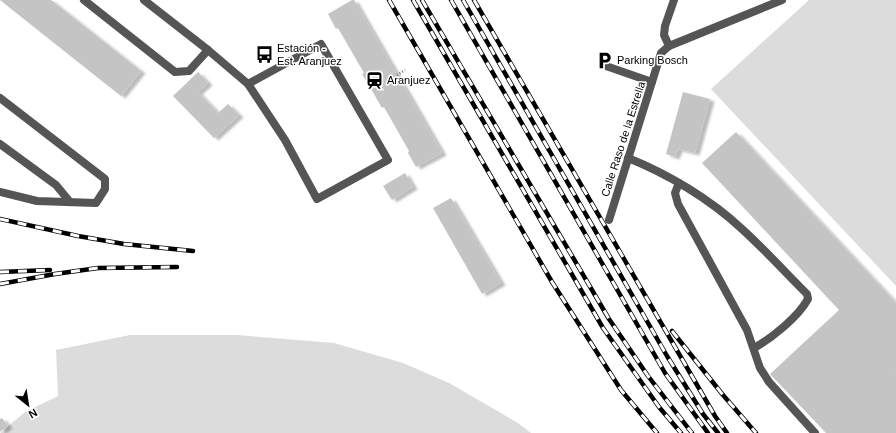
<svg xmlns="http://www.w3.org/2000/svg" width="896" height="433" viewBox="0 0 896 433" font-family="Arial,sans-serif">
<style>
.green{fill:#dcdcdc}
.building{fill:#c4c4c4;filter:url(#shadow)}
.lines{fill:none;stroke-linecap:round;stroke-linejoin:round}
.path{stroke:#777;stroke-width:2.5;stroke-dasharray:1 2;stroke-linecap:butt}
.lane{stroke:#555;stroke-width:8}
.street{stroke:#555;stroke-width:8}
.rail-casing{stroke:#000;stroke-width:4.5}
.rail{stroke:#fff;stroke-width:3;stroke-dasharray:9;stroke-linecap:butt}
.labels{text-anchor:middle;dominant-baseline:central;stroke-width:3;stroke-linejoin:round;paint-order:stroke}
.poi-label{font-size:11px;fill:#000;stroke:#fff;text-anchor:start}
.street-label{font-size:11px;fill:#000;stroke:#fff}
</style>
<defs>
<filter id="shadow"><feDropShadow dx="4.5" dy="2.5" stdDeviation="1" flood-color="#0004"/></filter>
</defs>
<rect width="100%" height="100%" fill="#fff"/>
<g class="green">
<polygon points="809,0 896,0 896,286 711,89"/>
<polygon points="130,335 237,335 334,343 403,363 449,383 518,423 531,433 0,433 25,412 58,396 56,350"/>
</g>
<g class="building">
<polygon points="0,0 51,0 141,71 121,96"/>
<polygon points="352,0 354,0 442,153 416,167 408,153 409,151 384,107 382,108 371,89 362,74 364,73 338,28 336,29 328,14"/>
<polygon points="198,72 208,83 198,92 218,113 228,104 239,115 214,138 173,96"/>
<polygon points="683,92 710,99 695,153 678,149 675,157 666,154"/>
<polygon points="736,132 896,303 896,369 895,369 896,370 896,433 826,433 770,374 839,310 702,163"/>
<polygon points="405,173 413,187 392,200 383,186"/>
<polygon points="451,198 501,283 482,294 433,208"/>
<polygon points="2,418 8,426 0,432 0,419"/>
</g>
<g class="lines">
<polyline class="path" points="397,75 405,70"/>
<g class="lane">
<polyline points="84,0 175,72 189,71 208,50"/>
<polygon points="321,44 388,160 317,199 285,140 248,84"/>
<polyline points="669,46 664,35 665,26 674,0"/>
<polyline points="606,66 652,82"/>
<polyline points="0,98 105,179 105,189 96,203 37,201 0,192"/>
<polyline points="0,144 56,185 70,202"/>
<path d="M628,158C668,174 710,199 742,229C764,249 785,272 807,294L808,299C798,317 772,338 754,348"/>
<polyline points="679,183 675,193 678,204 747,330 760,368 769,382 815,433"/>
</g>
<g class="street">
<polyline points="144,0 208,50 248,84"/>
<polyline points="609,220 661,53 669,46 782,0"/>
</g>
<defs>
<g id="rail">
<polyline points="389,0 552,282 621,390 657,433"/>
<polyline points="413,0 603,328 659,407 681,433"/>
<polyline points="422,0 609,319 648,376 692,433"/>
<polyline points="451,0 665,373 708,433"/>
<polyline points="463,0 667,356 703,414 718,433"/>
<polyline points="474,0 715,416 727,433"/>
<polyline points="0,219 78,236 124,244 193,251"/>
<polyline points="0,272 50,270"/>
<polyline points="0,284 55,274 98,268 177,267"/>
<polyline points="672,331 723,395 756,433"/>
</g>
</defs>
<use href="#rail" class="rail-casing"/>
<use href="#rail" class="rail"/>
</g>
<defs>
<symbol id="bus-bare" viewBox="-9 -9 18 18"><path d="M-5-6H5V4H4V6H2V4H-2V6H-4V4H-5ZM-3.5-4V0h7V-4ZM-3.5 1.2v1.5H-2V1.2ZM2 1.2v1.5H3.5V1.2Z" fill="#000" stroke="#fff" stroke-width="2.5" paint-order="stroke"/></symbol>
<symbol id="parking-bare" viewBox="-9 -9 18 18"><path d="M-3.5-5.5H1a3.5 3.5 0 0 1 0 7H-1V5.5H-3.5ZM-1-3.4V-.6H.8a1.4 1.4 0 0 0 0-2.8Z" fill="#000" stroke="#fff" stroke-width="2.5" paint-order="stroke"/></symbol>
<symbol id="station-bare" viewBox="-9 -9 18 18"><path d="M-3-6H3Q5-6 5-4V2Q5 4 3 4L4.5 6H3L1.5 4h-3L-3 6H-4.5L-3 4Q-5 4-5 2V-4Q-5-6-3-6ZM-3.5-4v3h7v-3ZM-3.5 1v1.5H-2V1ZM2 1v1.5H3.5V1Z" fill="#000" stroke="#fff" stroke-width="2.5" paint-order="stroke"/></symbol>
</defs>
<g fill-rule="evenodd">
<use href="#bus-bare" x="252" y="42" width="25" height="25"/>
<use href="#parking-bare" x="592" y="48" width="25" height="25"/>
<use href="#station-bare" x="362" y="68" width="25" height="25"/>
</g>
<g class="labels">
<g class="poi-label">
<text x="277" y="48">Estación -<tspan x="277" dy="13">Est. Aranjuez</tspan></text>
<text x="617" y="60">Parking Bosch</text>
<text x="387" y="80">Aranjuez</text>
</g>
<g class="street-label">
<text transform="translate(623 139) rotate(-72)">Calle Raso de la Estrella</text>
</g>
</g>
<g transform="translate(28 405) rotate(150)" stroke="#ffffff" stroke-width="3" paint-order="stroke">
<path d="M0-3L7 15L0 10L-7 15Z" fill="#000000"/>
<text y="-6" font-size="11" font-weight="bold" text-anchor="middle" fill="#000000">N</text>
</g>
</svg>
